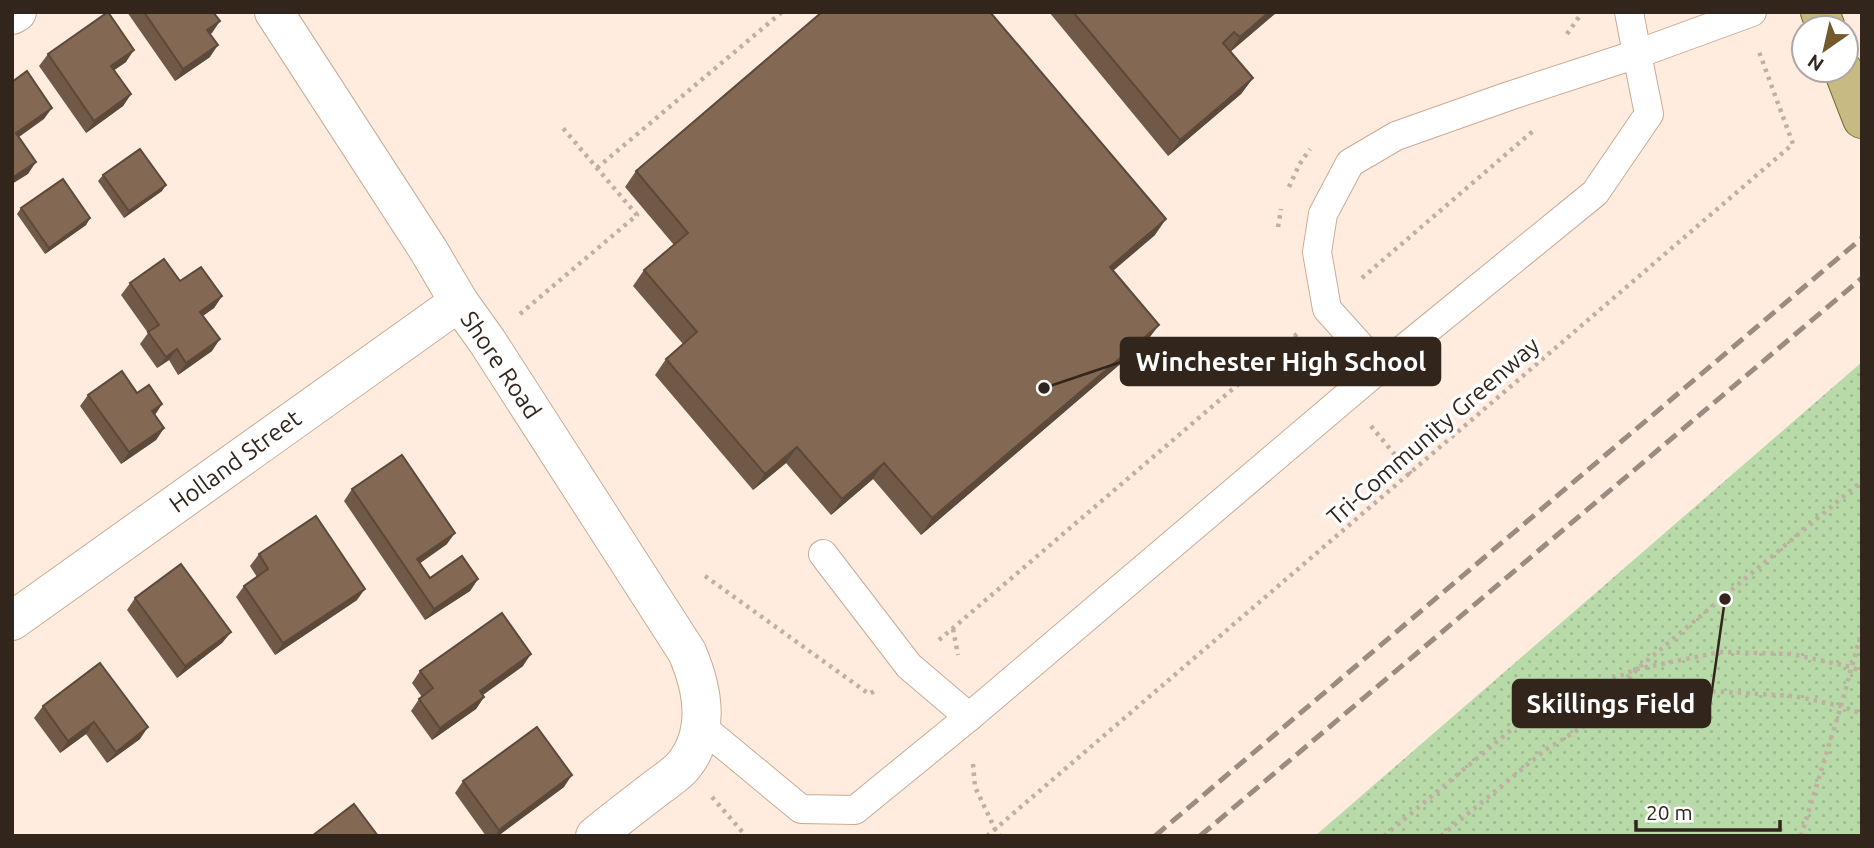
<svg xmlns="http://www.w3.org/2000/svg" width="1874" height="848" viewBox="0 0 1874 848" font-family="Ubuntu,sans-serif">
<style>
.green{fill:url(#green-dots)}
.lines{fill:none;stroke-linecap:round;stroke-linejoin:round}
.service-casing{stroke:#c9ab94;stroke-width:30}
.minor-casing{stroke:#c9ab94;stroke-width:40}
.primary-casing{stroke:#7c6829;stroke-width:40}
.path{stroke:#c0afa2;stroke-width:4.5;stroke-dasharray:3.5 5;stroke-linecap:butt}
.service{stroke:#fff;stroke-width:28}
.minor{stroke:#fff;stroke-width:38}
.primary{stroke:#c8ba83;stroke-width:38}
.rail{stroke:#9b8b80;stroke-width:5;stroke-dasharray:14 7;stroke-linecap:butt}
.wall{fill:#715947}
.shaded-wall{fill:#5c493a}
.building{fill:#836853;stroke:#5c493a;stroke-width:2}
.labels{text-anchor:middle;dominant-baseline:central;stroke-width:7;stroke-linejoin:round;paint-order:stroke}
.street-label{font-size:24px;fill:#31251c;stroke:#fff}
.leader{fill:none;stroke:#31251c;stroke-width:2.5}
.callout-dot{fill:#31251c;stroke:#fff;stroke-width:2.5}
.callout{fill:#31251c;stroke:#31251c;stroke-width:2.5}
.callout-label{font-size:26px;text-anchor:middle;font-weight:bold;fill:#fff}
</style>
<defs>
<pattern id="green-dots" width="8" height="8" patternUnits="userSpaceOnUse" patternTransform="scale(1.75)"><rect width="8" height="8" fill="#b8daa8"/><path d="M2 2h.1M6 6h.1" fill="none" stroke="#9fbb90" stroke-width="1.8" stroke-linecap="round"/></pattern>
</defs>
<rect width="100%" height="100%" fill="#ffecde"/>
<polygon class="green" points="1862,362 1862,836 1315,836"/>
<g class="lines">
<defs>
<g id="service">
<polyline points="1629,12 1637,54 1752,12"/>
<polygon points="1637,54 1649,114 1595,193 1380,368 1327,309 1317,252 1323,214 1350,163 1396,136 1509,96"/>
<polyline points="823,554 909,666 969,717"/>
<polyline points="702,727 801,809 855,810 969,717 1380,368"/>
</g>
<g id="minor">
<path d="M274,12L429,251L459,302L487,341L687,652C703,689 711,731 684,765C678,773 667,780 659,786C638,802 616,819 595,836"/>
<polyline points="12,15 17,12"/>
<polyline points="12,621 459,302"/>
</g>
<g id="primary">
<polyline points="1820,12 1826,28"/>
<polyline points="1843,70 1862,119"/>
</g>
</defs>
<use href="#service" class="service-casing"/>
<use href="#minor" class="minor-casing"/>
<use href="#primary" class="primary-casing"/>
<g class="path">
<polyline points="1567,34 1579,17 1579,12"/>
<polyline points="597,168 782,12"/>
<polyline points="1289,187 1299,165 1310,149"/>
<polyline points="1278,227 1281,209"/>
<polyline points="1362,278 1533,131"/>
<polyline points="520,314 637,215 562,127"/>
<polyline points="1294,336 1322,369"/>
<polyline points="1371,426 1411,474"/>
<polyline points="705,576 869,694 878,689"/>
<polyline points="953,629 958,655"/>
<polyline points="939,640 1297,334"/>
<polyline points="1597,719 1637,669 1862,481"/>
<polyline points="973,764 975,787 995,829 1000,836"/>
<polyline points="712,797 746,836"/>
<polyline points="987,836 1793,144 1758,49"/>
<polyline points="1384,836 1536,709 1637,669 1720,652 1791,654 1851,667 1862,672"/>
<polyline points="1441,836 1545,750 1596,719 1645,703 1709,691 1794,696 1841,706 1862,714"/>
<polyline points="1801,836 1841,706 1862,630"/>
</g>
<use href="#service" class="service"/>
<use href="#minor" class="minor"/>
<use href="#primary" class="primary"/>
<g class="rail">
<polyline points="1155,836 1862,238"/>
<polyline points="1200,836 1862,278"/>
</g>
</g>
<g class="wall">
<polygon points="127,12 213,12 220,21 210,34 210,57 175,81"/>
<polygon points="1049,12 1277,12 1230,52 1253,78 1241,94 1168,156"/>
<polygon points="48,54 126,62 114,70 131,94 123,106 86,133 39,66"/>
<polygon points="636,171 1155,235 1113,271 1147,341 921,535 873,479 831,515 786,463 753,490 655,375 666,359 683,344 633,286 644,270 674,245 625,187"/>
<polygon points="103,175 162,191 124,218 98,181"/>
<polygon points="21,208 90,218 86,225 45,254 17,214"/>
<polygon points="180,281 222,296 214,308 203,316 212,351 178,375 169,360 157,368 140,344 148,333 121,295 130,283"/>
<polygon points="137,393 162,404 155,415 164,428 156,440 121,464 80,406 88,395"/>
<polygon points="352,489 447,544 420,563 430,578 478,579 470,591 425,620 344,501"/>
<polygon points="259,554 357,600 275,655 236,597 244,586 257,577 250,566"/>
<polygon points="135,598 231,632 222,643 177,678 127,610"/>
<polygon points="100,663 140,739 107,763 86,734 60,753 34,718 43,706"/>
<polygon points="523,666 483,695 484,697 476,709 432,740 411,711 419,699 422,697 412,683 420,671"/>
<polygon points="463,781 564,787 498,836 486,836 455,793"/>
</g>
<g class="shaded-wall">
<polygon points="1269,12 1277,12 1229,53 1240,37"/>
<polygon points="220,21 212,33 199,42 207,30"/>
<polygon points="218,45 210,57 175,81 183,69"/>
<polygon points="134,50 126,62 103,78 111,66"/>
<polygon points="1253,78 1241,94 1168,156 1180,140"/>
<polygon points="131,94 123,106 86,133 94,121"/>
<polygon points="52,108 44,119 12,142 16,133"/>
<polygon points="36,162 28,174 12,184 12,178"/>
<polygon points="166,185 162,191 124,218 129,211"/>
<polygon points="90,218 86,225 45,254 49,248"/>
<polygon points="1166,219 1155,235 1098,283 1110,267"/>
<polygon points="222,296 214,308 192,323 200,312"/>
<polygon points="1159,325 1147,341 921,535 932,518"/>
<polygon points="220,339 212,351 178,375 186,363"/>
<polygon points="177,349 169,360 157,368 166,357"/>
<polygon points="162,404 154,416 152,411"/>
<polygon points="164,428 156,440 121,464 129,452"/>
<polygon points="797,447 786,463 753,490 765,474"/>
<polygon points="884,463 873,479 831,515 842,499"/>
<polygon points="455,533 447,544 409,571 417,559"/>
<polygon points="478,579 470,591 425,620 434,609"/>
<polygon points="365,589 357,600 275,655 283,643"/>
<polygon points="231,632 222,643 177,678 185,666"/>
<polygon points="531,654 523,666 471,703 480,691"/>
<polygon points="484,697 476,709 432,740 440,728"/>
<polygon points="94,722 86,734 60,753 68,741"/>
<polygon points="148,727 140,739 107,763 116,752"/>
<polygon points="572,775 564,787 498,836 495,836 499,830"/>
</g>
<g class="building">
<polygon points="108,12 134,50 111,66 131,94 94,121 48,54"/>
<polygon points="144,12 213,12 220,21 207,30 218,45 183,69"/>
<polygon points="822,12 990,12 1166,219 1110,267 1159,325 932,518 884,463 842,499 797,447 765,474 666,359 697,332 644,270 688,233 636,171"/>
<polygon points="1073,12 1269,12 1240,37 1234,32 1223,43 1253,78 1180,140"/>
<polygon points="27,71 52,108 16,133 36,162 12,178 12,82"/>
<polygon points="140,149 166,185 129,211 103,175"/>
<polygon points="63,179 90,218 49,248 21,208"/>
<polygon points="164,259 180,281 201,267 222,296 200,312 220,339 186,363 177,349 166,357 148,332 159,325 130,283"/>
<polygon points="122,371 137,393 149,385 162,404 152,411 164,428 129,452 88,395"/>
<polygon points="402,455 455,533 417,559 430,578 462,556 478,579 434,609 352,489"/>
<polygon points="316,516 365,589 283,643 244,586 268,569 259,554"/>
<polygon points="181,564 231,632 185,666 135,598"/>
<polygon points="502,613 531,654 480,691 484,697 440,728 419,699 433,688 420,671"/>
<polygon points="100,663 148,727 116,752 94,722 68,741 43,706"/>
<polygon points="537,727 572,775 499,830 463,781"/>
<polygon points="354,804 378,836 312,836"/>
</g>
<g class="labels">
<g class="street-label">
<text transform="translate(501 365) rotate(56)">Shore Road</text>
<text transform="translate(1433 431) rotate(-41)">Tri-Community Greenway</text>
<text transform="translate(235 461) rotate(-36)">Holland Street</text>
</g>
</g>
<path class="leader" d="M1044 388L1121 362M1725 599L1710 704"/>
<g class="callout-dot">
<circle cx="1044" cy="388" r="7"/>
<circle cx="1725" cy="599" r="7"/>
</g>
<g class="callout">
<rect x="1121" y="338" width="319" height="47" rx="7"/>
<rect x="1513" y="680" width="197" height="47" rx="7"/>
</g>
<g class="callout-label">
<text x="1281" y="371">Winchester High School</text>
<text x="1611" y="713">Skillings Field</text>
</g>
<rect width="1874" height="848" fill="none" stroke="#31251c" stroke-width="28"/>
<g transform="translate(1825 49) rotate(214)"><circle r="33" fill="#ffffff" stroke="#ada8a4" stroke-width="2"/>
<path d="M0-5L12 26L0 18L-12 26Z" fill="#74592b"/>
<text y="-10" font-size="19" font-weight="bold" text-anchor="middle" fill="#31251c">N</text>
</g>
<path d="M1636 820v10h144v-10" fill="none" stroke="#31251c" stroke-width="3.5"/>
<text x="1646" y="820" font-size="21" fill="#31251c" stroke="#ffffff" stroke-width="5" paint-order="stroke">20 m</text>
</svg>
